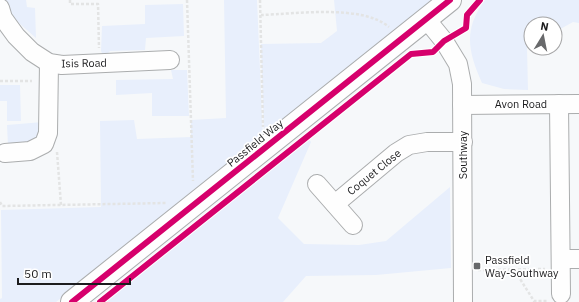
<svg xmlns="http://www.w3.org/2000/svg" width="579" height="302" viewBox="0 0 579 302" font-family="'IBM Plex Sans',sans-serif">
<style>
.green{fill:#e8effc}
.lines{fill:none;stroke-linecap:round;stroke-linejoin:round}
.street-casing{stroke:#abadae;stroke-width:20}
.secondary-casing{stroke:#abadae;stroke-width:24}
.path{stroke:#e3e4e4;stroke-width:2.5;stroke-dasharray:3 2;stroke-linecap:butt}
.street{stroke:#fefefe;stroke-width:18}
.secondary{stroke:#fefefe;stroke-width:22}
.cycleway-casing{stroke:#fff;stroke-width:8}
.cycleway{stroke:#d6006c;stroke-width:6}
.poi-dot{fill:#68696b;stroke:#fff;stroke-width:1.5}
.labels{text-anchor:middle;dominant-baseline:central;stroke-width:3.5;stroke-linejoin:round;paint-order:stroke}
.street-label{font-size:11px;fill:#1c1c1e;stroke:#fff}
.poi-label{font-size:11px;fill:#1c1c1e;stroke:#fff;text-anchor:start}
</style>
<rect width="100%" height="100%" fill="#f6f8fa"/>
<g class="green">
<polygon points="5,0 26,0 27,7 35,8 36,38 11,16"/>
<polygon points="224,0 257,0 263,139 56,302 0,302 0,299 2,298 1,210 101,207 100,121 134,120 137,139 191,137 191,120 226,118"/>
<polygon points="334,0 434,0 264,138 261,44 321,43 337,31"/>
<path d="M485,0H579V23L573,22L555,32V24H531V45L527,47L528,90L504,89L482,83C468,51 463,30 485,0Z"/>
<polygon points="183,4 184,36 146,38 145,50 110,51 104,57 101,51 102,26 145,24 145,5"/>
<polygon points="171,70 187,70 189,116 152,116 152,93 116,95 116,80 173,79"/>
<polygon points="0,85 20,85 21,121 7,121 7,101 0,101"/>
<path d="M43,122C35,146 30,143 8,146L7,125Z"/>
<polygon points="305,134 311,142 278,218 304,244 359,245 386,241 450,187 451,268 376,275 306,276 283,302 97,302"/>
</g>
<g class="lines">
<defs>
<g id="street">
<polyline points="0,8 3,18 16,36 32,52 49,63 62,65 170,60"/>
<polyline points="426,19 444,41 458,64 462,84 463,302"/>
<polyline points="559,104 561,294"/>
<polyline points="462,105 579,104"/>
<polyline points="5,153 30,151 44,144 48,133 49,63"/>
<polyline points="317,184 353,225"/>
<polyline points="335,204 396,153 409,145 427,142 463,142"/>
<polyline points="561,259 579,259"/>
</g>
<polyline id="secondary" points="72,302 450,0"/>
</defs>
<use href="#street" class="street-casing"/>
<use href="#secondary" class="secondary-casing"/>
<g class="path">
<polyline points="70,0 70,4 98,4 99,48"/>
<polyline points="187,0 193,181"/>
<polyline points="260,0 263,127"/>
<path d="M261,15C295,14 362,4 389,27"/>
<polyline points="0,81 32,81"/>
<polyline points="57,152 61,205"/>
<polyline points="0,202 2,206 167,203"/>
<polyline points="478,270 545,269"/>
<polyline points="515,271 534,301 547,301"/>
</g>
<use href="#street" class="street"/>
<use href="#secondary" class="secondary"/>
<defs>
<g id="cycleway">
<polyline points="72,302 450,0"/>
<polyline points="100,302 411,54 433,52 444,41 466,28 467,15 480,0"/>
</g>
</defs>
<use href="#cycleway" class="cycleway-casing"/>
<use href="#cycleway" class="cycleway"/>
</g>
<rect class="poi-dot" x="473" y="262" width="8" height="8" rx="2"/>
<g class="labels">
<g class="street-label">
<text transform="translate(84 63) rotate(-1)">Isis Road</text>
<text x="521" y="104">Avon Road</text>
<text transform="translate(255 143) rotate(-39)">Passfield Way</text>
<text transform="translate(463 155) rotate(-90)">Southway</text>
<text transform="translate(374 172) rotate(-39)">Coquet Close</text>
</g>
<g class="poi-label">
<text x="485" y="260">Passfield<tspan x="485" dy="13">Way-Southway</tspan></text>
</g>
</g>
<g transform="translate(543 36) rotate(10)"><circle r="19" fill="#ffffff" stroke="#a4a4a5"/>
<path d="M0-3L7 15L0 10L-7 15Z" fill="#68696b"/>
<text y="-6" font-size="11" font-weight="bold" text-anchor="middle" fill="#1c1c1e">N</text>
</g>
<path d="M18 278v6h112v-6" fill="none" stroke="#1c1c1e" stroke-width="2"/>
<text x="24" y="278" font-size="12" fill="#1c1c1e" stroke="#ffffff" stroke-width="3" paint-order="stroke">50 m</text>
</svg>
